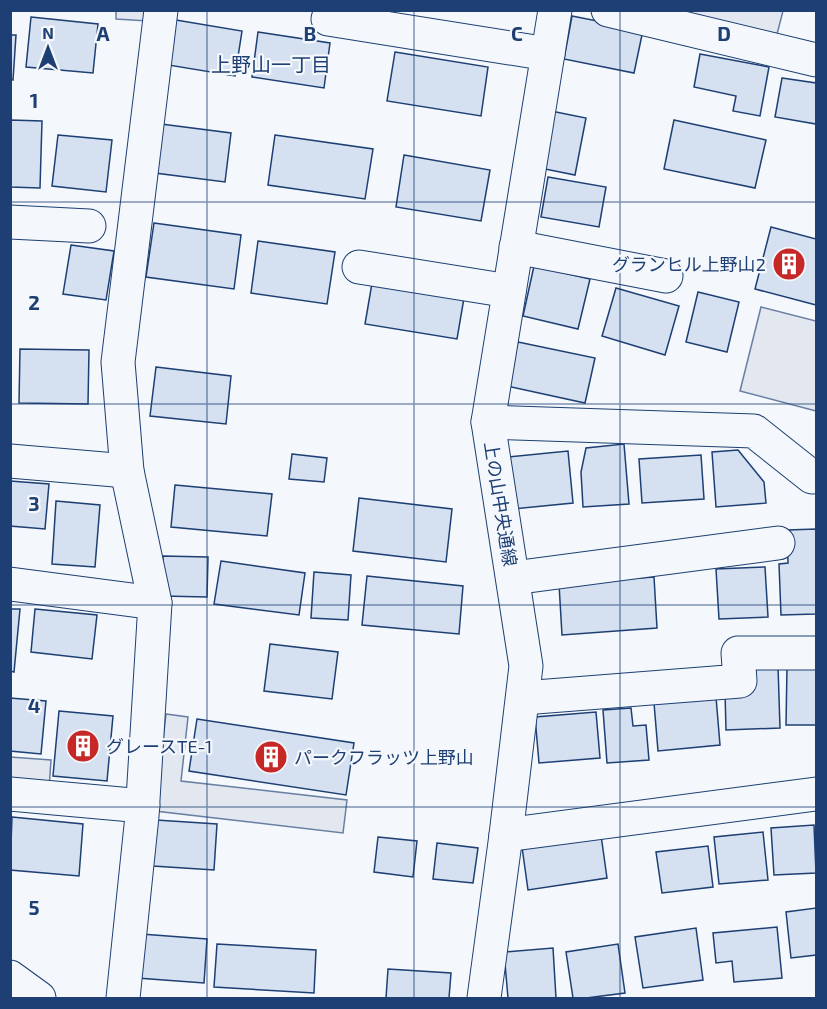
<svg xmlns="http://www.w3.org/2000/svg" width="827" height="1009" viewBox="0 0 827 1009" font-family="'Exo 2','Noto Sans JP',sans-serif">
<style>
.parking{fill:#e3e8f0;stroke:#687fa3;stroke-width:1.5}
.building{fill:#d5e0f0;stroke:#1d3f73;stroke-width:1.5}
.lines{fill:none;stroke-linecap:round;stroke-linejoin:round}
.minor-casing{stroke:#1d3f73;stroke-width:35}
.minor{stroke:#f4f7fb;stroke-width:33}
.grid{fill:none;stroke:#1d3f73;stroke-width:1.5;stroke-opacity:0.55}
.labels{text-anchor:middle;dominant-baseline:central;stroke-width:4.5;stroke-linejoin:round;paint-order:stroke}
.poi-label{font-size:18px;fill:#1d3f73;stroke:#f4f7fb;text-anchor:start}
.street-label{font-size:18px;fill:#1d3f73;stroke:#f4f7fb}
.neighbourhood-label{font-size:20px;fill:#1d3f73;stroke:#f4f7fb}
.grid-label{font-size:20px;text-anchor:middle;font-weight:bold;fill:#1d3f73;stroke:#f4f7fb;stroke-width:4.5;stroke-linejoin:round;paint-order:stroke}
</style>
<rect width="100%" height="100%" fill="#f4f7fb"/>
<g class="parking">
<polygon points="684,10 783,11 777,34 683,14"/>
<polygon points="116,11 148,11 148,21 116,19"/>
<polygon points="761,307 816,321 816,411 740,391"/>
<polygon points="166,714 188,717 181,781 347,800 343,833 155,811"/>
<polygon points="10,757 51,760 49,789 11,786"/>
</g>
<g class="building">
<polygon points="572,16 643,30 634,73 564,59"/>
<polygon points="31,17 98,24 93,73 26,67"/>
<polygon points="176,20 242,31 235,76 168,65"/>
<polygon points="258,32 330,43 324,88 252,77"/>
<polygon points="10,35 16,35 13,80 10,79"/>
<polygon points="395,52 488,67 481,116 387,101"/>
<polygon points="700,54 769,67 760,116 733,111 736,96 694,87"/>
<polygon points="782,78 816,83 816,124 775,117"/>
<polygon points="551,111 586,118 575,175 540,168"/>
<polygon points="10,120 42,121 40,188 10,187"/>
<polygon points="674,120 766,140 755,188 664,169"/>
<polygon points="161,124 231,133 225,182 155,173"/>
<polygon points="58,135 112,140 106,192 52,186"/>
<polygon points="275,135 373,149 365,199 268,185"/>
<polygon points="404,155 490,170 481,221 396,207"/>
<polygon points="548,177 606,187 599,227 541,217"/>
<polygon points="154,223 241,235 234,289 146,277"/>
<polygon points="771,227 816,239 816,305 755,289"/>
<polygon points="258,241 335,252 327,304 251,293"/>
<polygon points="71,245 114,251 106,300 63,294"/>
<polygon points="534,266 590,279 578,329 523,316"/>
<polygon points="372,283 464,298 457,339 365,324"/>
<polygon points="616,288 679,306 665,355 602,336"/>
<polygon points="698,292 739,302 727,352 686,342"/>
<polygon points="518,342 595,358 585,403 507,386"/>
<polygon points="20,349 89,350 88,404 19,403"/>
<polygon points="156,367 231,376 226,424 150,416"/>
<polygon points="624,444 629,504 583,507 581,472 586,448"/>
<polygon points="738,450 764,482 766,503 716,507 712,452"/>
<polygon points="568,451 573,503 513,509 508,457"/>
<polygon points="292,454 327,458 324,482 289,479"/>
<polygon points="701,455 704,499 642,503 639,459"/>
<polygon points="10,481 49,484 45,529 10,526"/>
<polygon points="175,485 272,494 267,536 171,527"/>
<polygon points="359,498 452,509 446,562 353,551"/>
<polygon points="56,501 100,505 95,567 52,564"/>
<polygon points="816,529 816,614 781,615 779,564 788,563 787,530"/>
<polygon points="163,556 208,557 207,597 162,596"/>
<polygon points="221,561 305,573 299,615 214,604"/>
<polygon points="765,567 768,617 719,619 716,569"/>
<polygon points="314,572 351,575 348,620 311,618"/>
<polygon points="367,576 463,586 459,634 362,625"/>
<polygon points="654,577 657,628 562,635 559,584"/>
<polygon points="10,609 20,609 14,672 10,671"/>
<polygon points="35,609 97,615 92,659 31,652"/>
<polygon points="270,644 338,652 332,699 264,691"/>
<polygon points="750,666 778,666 780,728 726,730 725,692"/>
<polygon points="787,667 816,667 816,725 786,725"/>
<polygon points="716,697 720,745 658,751 654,703"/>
<polygon points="10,698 46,701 41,754 10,751"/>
<polygon points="631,708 633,726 646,725 649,760 607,763 603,710"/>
<polygon points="59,711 113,716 107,781 53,776"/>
<polygon points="596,712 600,758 539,763 535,717"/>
<polygon points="197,719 354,743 346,795 189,771"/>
<polygon points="12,817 83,824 79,876 10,870"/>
<polygon points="156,820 217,824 214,870 153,866"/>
<polygon points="814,825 816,873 774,875 771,828"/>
<polygon points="763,832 768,880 719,884 714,837"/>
<polygon points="601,835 607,878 528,890 522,847"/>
<polygon points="378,837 417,841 413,877 374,872"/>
<polygon points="437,843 478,848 473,883 433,879"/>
<polygon points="708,846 713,887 662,893 656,852"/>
<polygon points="816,908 816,955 791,958 786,912"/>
<polygon points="777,927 782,978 734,982 732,961 716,963 713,933"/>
<polygon points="696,928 703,980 643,988 635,937"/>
<polygon points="141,934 207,939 204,983 137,978"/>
<polygon points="217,944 316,950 314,993 214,987"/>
<polygon points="618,944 625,993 586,998 573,998 566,952"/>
<polygon points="553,948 556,998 508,998 504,952"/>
<polygon points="388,969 451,973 449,998 386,998"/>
</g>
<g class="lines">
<defs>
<g id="minor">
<polyline points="608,10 816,60"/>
<polyline points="328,19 548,54"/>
<polyline points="10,222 89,226"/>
<polyline points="516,247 666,276"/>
<polyline points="359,267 509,291"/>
<polyline points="488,422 754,431 812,477"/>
<polyline points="10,461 127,471"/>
<polyline points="513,578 778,543"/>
<polyline points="10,584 155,603"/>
<polyline points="523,698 740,681 738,653 816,653"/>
<polyline points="10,794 143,806"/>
<polyline points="506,835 816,794"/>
<polyline points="10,977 39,998"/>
<polyline points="123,998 142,816 155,603 127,471 118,362 161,10"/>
<polyline points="484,998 506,835 526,666 488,422 555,10"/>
</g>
</defs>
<use href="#minor" class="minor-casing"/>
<use href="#minor" class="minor"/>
</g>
<path class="grid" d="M207,10V998M414,10V998M620,10V998M10,202H816M10,404H816M10,605H816M10,807H816"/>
<defs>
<symbol id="building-disc" viewBox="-11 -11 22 22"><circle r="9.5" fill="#c62828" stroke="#f4f7fb"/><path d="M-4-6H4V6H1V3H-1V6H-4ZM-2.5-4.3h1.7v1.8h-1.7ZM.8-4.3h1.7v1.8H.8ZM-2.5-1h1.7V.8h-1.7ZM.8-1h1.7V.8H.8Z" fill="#fff"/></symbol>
</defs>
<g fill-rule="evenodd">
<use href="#building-disc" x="770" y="245" width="38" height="38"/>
<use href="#building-disc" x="64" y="727" width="38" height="38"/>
<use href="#building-disc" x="252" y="738" width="38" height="38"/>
</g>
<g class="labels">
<g class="poi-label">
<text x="766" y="264" text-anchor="end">グランヒル上野山2</text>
<text x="106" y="746">グレースTE-1</text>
<text x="294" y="757">パークフラッツ上野山</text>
</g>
<g class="street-label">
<text transform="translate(501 504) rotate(81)">上の山中央通線</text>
</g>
<g class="neighbourhood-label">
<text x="271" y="64">上野山一丁目</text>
</g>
</g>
<g class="grid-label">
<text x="103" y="41">A</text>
<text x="310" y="41">B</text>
<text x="517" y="41">C</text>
<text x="724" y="41">D</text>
<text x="34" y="108">1</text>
<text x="34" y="310">2</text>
<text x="34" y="511">3</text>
<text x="34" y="713">4</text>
<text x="34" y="915">5</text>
</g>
<rect width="827" height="1009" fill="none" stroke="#1d3f73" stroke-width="24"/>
<g transform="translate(48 48)" stroke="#f4f7fb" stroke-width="4.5" paint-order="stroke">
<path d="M0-4.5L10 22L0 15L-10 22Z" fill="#1d3f73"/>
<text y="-9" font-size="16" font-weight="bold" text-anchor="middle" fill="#1d3f73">N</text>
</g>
</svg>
